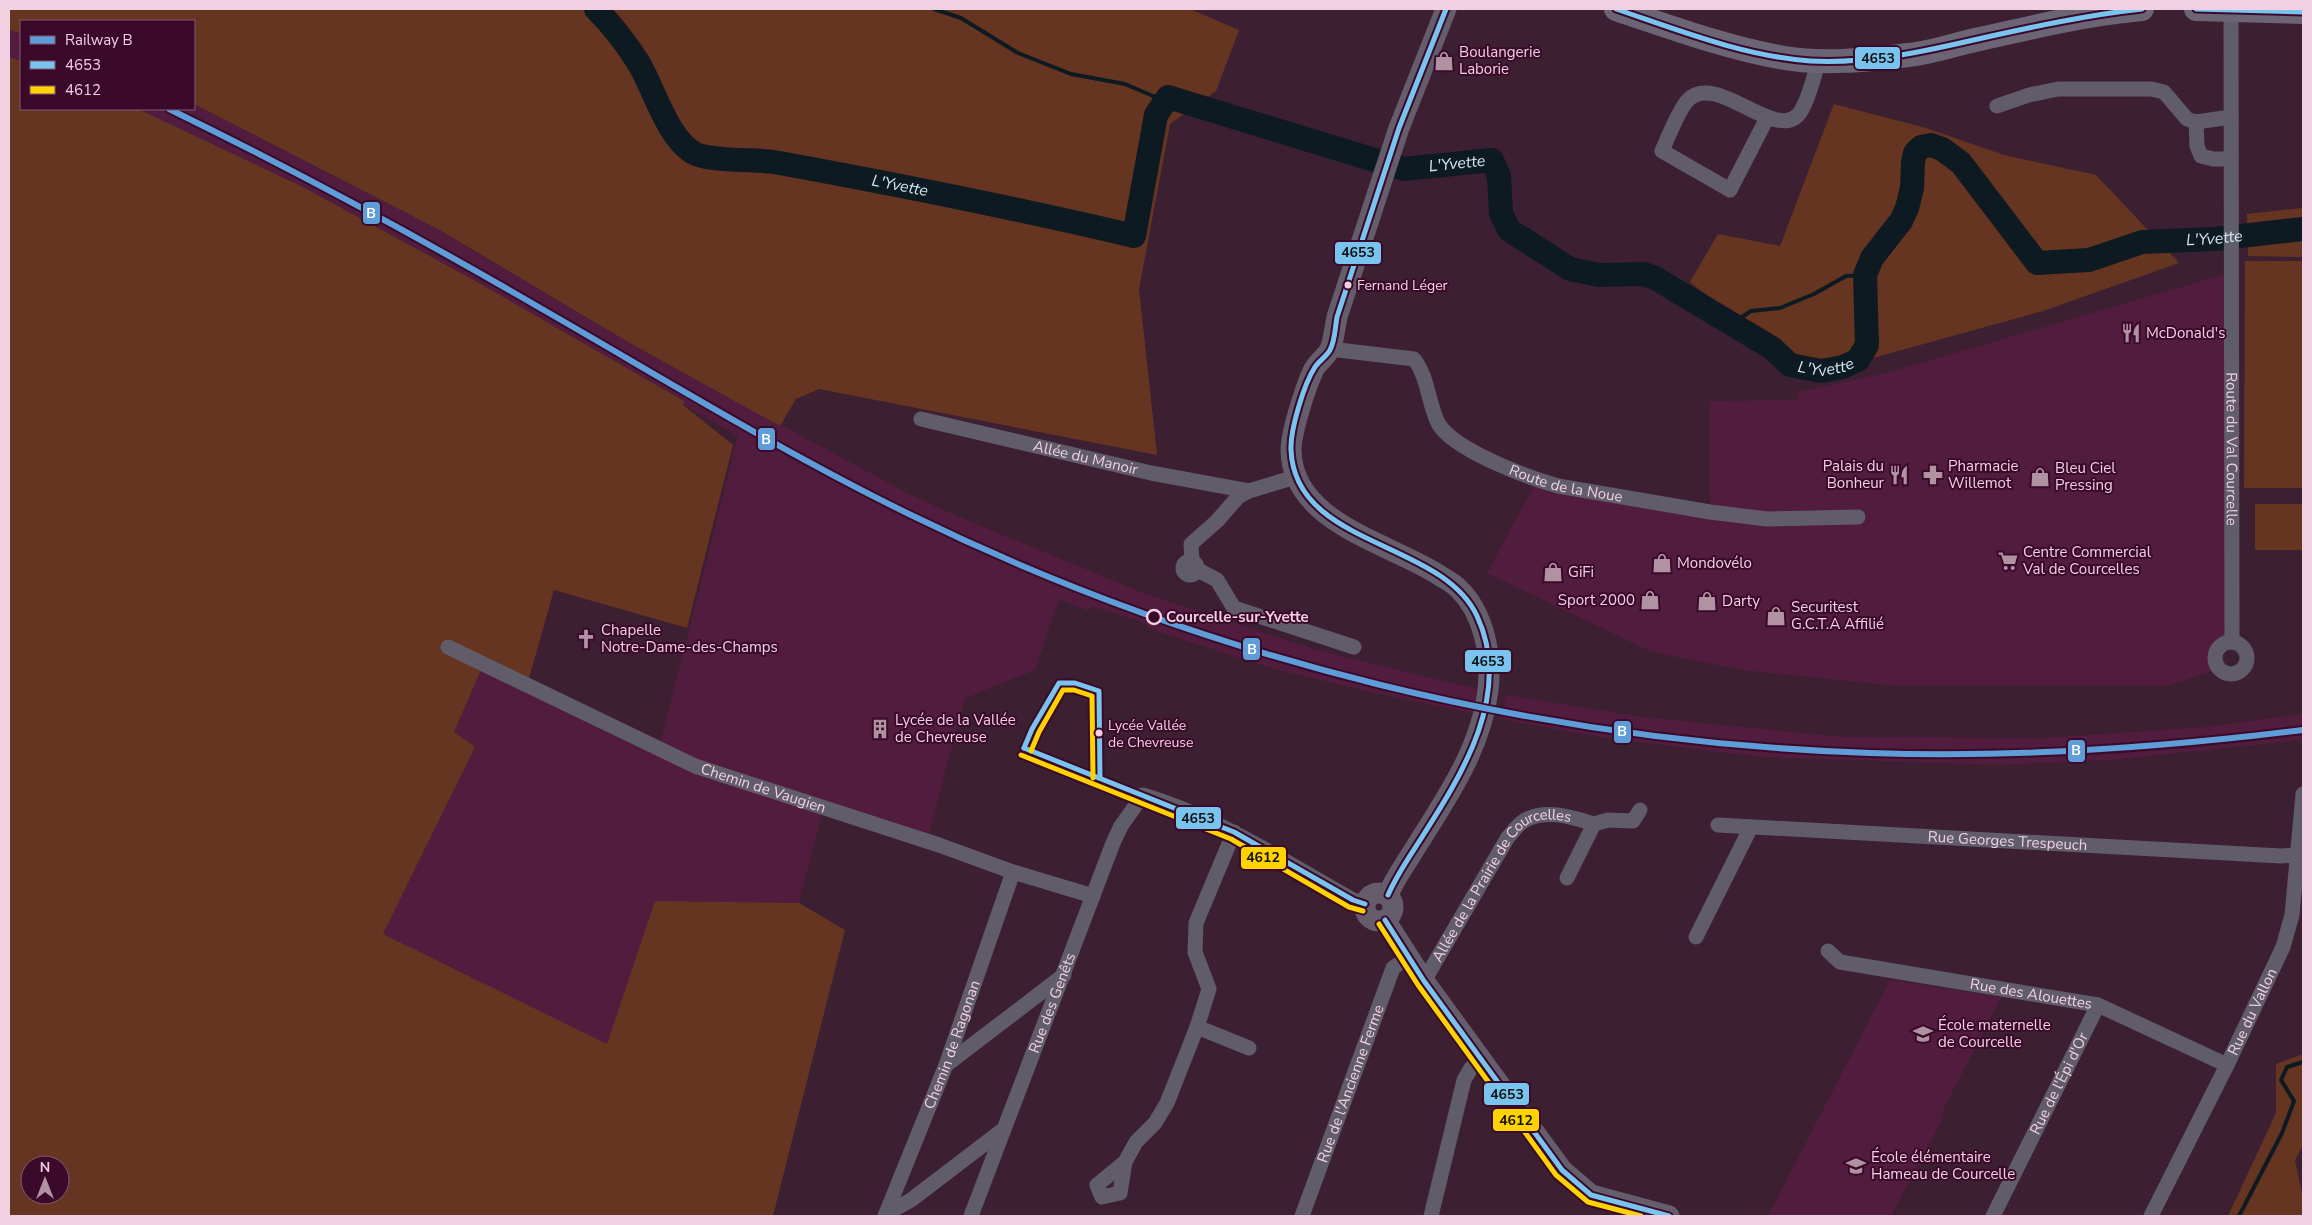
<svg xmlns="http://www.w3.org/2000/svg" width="2312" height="1225" viewBox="0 0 2312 1225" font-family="'Nunito Sans',sans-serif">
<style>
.built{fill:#511c3d}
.green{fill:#663521;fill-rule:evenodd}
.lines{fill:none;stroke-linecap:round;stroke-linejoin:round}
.stream{stroke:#0e1a21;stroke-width:4}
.river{stroke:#0e1a21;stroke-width:24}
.street{stroke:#615c69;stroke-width:15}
.secondary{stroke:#655c6c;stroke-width:21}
.primary{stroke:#6c6475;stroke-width:24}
.bus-1-casing{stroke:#3b0a2a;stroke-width:9}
.bus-2-casing{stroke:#3b0a2a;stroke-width:9}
.bus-1{stroke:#78c4ee;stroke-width:5}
.bus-2{stroke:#ffd300;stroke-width:5}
.rail-1-casing{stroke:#3b0a2a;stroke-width:10}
.rail-1{stroke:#5f9dd8;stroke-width:6}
.bus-dot{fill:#f0d0e1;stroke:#3b0a2a;stroke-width:2}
.stop-dot{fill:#3b0a2a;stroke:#f0d0e1;stroke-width:2.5}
.labels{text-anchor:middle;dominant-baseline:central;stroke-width:4;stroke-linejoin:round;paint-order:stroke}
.bus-label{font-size:14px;fill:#f0d0e1;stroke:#3b0a2a;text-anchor:start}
.poi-label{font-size:15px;fill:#f0d0e1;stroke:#3b0a2a;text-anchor:start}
.street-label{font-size:15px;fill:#f0d0e1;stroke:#3b0a2a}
.stop-label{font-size:15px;font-weight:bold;fill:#f0d0e1;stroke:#3b0a2a;text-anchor:start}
.water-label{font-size:16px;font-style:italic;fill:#cce6f1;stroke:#3b0a2a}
.line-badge{stroke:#3b0a2a;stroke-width:2}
.badge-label{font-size:14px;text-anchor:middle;font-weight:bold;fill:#fff}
.pale-badge-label{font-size:14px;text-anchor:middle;font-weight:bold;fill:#111}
</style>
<rect width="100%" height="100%" fill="#3c2031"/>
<g class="built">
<polygon points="9,29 21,34 21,61 9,57"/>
<polygon points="194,104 438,229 628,342 905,492 950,513 1143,593 1317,650 1477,689 1473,713 1365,691 1267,667 1148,628 1148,625 1141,622 1091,606 1089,611 1059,599 1035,670 965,698 926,844 823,810 799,903 655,901 608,1045 383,934 475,747 454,732 481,670 657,756 738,436 682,404 684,401 472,279 301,186 138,109 194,109"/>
<polygon points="2232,272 2227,642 2219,647 2214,655 2218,669 2167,686 1896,686 1742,670 1652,652 1487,573 1535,484 1710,511 1710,401 1797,400 1799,392 1890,372"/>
<polygon points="1506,695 1642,717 1842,737 2045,738 2206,727 2303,714 2303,740 2111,760 2000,765 1762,757 1612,739 1500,719"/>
<polygon points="1890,980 2001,997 1941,1114 1944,1116 1891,1216 1768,1216"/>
</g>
<g class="green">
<polygon points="9,9 1190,9 1239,30 1216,91 1170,124 1139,289 1157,455 819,389 796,399 780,426 628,342 438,229 194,104 194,21 21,21 21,34 9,29"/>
<path d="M9,57L21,61V109H138L301,186L472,279L684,401L683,405L733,445L687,628L554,590L529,678L481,670L454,732L475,747L383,934L607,1044L655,901L799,903L845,930L773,1216H9ZM30,1165H60V1195H30Z"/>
<polygon points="1834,104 1926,128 2004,155 2096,175 2179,263 2043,311 1851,364 1785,356 1690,282 1718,234 1780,246"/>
<polygon points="2303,208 2303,257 2248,256 2247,214"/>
<polygon points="2245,261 2303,261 2303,488 2244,488"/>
<rect x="2255" y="504" width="48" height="46"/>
<polygon points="2303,1054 2303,1145 2295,1160 2303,1198 2303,1216 2228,1216 2276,1113 2276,1064"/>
</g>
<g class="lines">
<g class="stream">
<polyline points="934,9 961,18 1018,53 1071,74 1125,84 1153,96 1168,97"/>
<polyline points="1735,325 1742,317 1751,311 1780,308 1814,294 1846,276 1865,275"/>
<polyline points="2239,1216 2282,1133 2294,1101 2281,1080 2287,1067 2303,1062"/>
</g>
<path class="river" id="s1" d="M596,9C612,25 626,43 638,62C654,88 666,135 692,152C707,162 754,159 774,162C895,184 1015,208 1134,236L1156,115L1168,97L1404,169L1492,160L1499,176L1501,213L1509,230L1570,269L1599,275L1644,274L1655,278L1772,348L1790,365L1821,371L1843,367L1858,360L1867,345L1865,275L1872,258L1901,221L1907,208L1912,188L1913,162L1915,153L1921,147L1931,145L1942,149L1961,163L2037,263L2089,260L2142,242L2214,239L2303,229"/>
<g class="street">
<path id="s2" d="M2231,11L2232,642"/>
<polyline points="1997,106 2029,95 2058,89 2151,89 2164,92 2187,119 2196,122 2231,117"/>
<path d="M1767,118L1730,190L1662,151C1667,139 1680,108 1688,100C1717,70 1779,147 1801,111C1810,96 1814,75 1819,60"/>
<polyline points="2196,122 2197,146 2201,156 2213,159 2231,159"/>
<path id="s3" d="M1330,349L1414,359C1428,377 1428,402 1438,423C1453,450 1529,478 1558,486L1710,512L1767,519L1858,517"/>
<path id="s4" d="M921,419L1151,473L1249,491"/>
<circle cx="1190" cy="568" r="7"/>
<polyline points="1192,561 1191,544 1217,521 1238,497 1249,491 1295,477"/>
<polyline points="1198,570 1217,580 1234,608 1354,647"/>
<circle cx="2231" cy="658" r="16"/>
<path id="s5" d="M448,647L695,766L939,845L1013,872L1093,896"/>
<polyline points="1594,824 1608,820 1633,821 1640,810"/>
<path id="s6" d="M1718,825L2281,856L2297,855"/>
<polyline points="1234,832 1196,923 1195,952 1209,989 1197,1027 1249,1048"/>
<polyline points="1696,937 1751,827"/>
<path id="s7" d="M1828,951L1840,962L2098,1005L2227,1065"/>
<path id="s8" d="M1424,981L1508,837C1512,833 1516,827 1521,823C1541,807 1573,817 1594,824L1567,878"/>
<polyline points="946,1065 1064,975"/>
<polyline points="1125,1162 1097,1185 1102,1197 1120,1193 1125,1162 1136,1142 1155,1123 1167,1103 1197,1027"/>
<polyline points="886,1214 911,1200 1004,1129"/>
<path id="s9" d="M885,1216L946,1065L1013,872"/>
<path id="s10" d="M971,1216L1113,843L1121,826L1143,795C1218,817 1285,862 1353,900L1365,904"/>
<path id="s11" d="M1302,1216L1393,968L1408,957"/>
<polyline points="1431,1216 1464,1080 1471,1068 1482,1059"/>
<path id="s12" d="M1993,1216L2098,1005"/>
<path id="s13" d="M2151,1216L2227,1065L2283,947L2292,915L2303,794"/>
</g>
<g class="secondary">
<circle cx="1379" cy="907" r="14"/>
<path d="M1388,895C1394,879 1405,865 1414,850C1445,800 1481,750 1488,690C1492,655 1484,613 1458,588C1453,583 1445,579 1439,575C1389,543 1293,523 1291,451C1291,432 1305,389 1313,371C1317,362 1328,356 1331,347C1334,337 1335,327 1337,317L1399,128L1446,9"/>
<polyline points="1385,920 1424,981 1562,1170 1591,1195 1669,1216"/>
</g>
<g class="primary">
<path d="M1616,9C1670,27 1724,47 1779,57C1820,65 1867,60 1908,55C1930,53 1953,45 1975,40C2030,28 2085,14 2142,9"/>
<polyline points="2196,9 2303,12"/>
</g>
<defs>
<g id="bus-1">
<path d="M1616,9C1678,30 1743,56 1810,61C1867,64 1922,52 1978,39C2032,27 2087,15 2142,9"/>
<polyline points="2196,9 2303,12"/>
<polyline points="1024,748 1234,832 1353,900 1365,904"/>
<polyline points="1024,748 1032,729 1059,683 1075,683 1099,691 1100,778"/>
<path d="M1388,895C1397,874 1410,856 1422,837C1463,773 1513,693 1477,616C1442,540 1295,547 1291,450C1290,430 1304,384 1315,367C1319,361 1326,357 1330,350C1335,341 1335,328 1337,317L1399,128L1446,9"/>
<polyline points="1385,920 1424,981 1562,1170 1591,1195 1669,1216"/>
</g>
<g id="bus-2">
<polyline points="1031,751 1039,732 1063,690 1074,690 1092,696 1093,778"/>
<polyline points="1021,755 1231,839 1349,907 1363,911"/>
<polyline points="1379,924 1418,985 1556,1175 1588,1202 1641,1216"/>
</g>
</defs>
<use href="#bus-1" class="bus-1-casing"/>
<use href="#bus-2" class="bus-2-casing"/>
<use href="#bus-1" class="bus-1"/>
<use href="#bus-2" class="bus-2"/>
<defs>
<path id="rail-1" d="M169,109C296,171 420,238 542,309C664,379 784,453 911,515C1207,660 1540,742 1870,753C2015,758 2159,748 2303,730"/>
</defs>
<use href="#rail-1" class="rail-1-casing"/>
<use href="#rail-1" class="rail-1"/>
</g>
<defs>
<symbol id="shop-bare" viewBox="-9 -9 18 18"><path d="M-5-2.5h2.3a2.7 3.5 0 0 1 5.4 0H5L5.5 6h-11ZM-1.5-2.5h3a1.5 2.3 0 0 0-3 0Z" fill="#b192a3" stroke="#3b0a2a" stroke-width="2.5" paint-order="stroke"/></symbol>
<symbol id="restaurant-bare" viewBox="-9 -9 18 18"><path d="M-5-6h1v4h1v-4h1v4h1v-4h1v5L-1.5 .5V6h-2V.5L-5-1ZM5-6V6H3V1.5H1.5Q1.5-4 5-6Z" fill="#b192a3" stroke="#3b0a2a" stroke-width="2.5" paint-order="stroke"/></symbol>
<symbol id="pharmacy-bare" viewBox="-9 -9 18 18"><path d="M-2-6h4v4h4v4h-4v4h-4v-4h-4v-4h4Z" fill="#b192a3" stroke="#3b0a2a" stroke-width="2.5" paint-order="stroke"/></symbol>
<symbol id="supermarket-bare" viewBox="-9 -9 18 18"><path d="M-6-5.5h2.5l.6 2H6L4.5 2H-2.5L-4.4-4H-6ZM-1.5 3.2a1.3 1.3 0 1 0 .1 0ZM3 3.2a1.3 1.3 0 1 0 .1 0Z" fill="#b192a3" stroke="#3b0a2a" stroke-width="2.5" paint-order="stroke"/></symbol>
<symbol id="church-bare" viewBox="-9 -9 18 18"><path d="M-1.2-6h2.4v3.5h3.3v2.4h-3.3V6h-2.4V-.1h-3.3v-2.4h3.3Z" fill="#b192a3" stroke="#3b0a2a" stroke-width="2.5" paint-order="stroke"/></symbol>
<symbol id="building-bare" viewBox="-9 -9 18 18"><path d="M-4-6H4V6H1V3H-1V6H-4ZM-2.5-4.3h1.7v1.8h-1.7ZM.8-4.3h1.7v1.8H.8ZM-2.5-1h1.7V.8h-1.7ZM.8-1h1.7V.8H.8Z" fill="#b192a3" stroke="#3b0a2a" stroke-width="2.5" paint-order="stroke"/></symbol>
<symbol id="school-bare" viewBox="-9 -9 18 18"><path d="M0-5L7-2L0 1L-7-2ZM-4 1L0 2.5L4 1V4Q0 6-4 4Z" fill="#b192a3" stroke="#3b0a2a" stroke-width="2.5" paint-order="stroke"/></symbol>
</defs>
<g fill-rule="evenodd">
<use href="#shop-bare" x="1430" y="47" width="28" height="28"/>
<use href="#restaurant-bare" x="2117" y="319" width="28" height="28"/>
<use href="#restaurant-bare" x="1885" y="461" width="28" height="28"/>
<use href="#pharmacy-bare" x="1919" y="461" width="28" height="28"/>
<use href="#shop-bare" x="2026" y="463" width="28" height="28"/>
<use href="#supermarket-bare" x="1994" y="547" width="28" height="28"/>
<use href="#shop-bare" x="1648" y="549" width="28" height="28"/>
<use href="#shop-bare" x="1539" y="558" width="28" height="28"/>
<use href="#shop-bare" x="1636" y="586" width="28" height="28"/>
<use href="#shop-bare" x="1693" y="587" width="28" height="28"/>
<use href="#shop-bare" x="1762" y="602" width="28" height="28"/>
<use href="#church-bare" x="572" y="625" width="28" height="28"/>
<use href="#building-bare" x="866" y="715" width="28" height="28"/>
<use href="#school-bare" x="1909" y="1020" width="28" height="28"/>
<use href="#school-bare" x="1842" y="1152" width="28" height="28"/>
</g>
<g class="bus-dot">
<circle cx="1348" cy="285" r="4.5"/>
<circle cx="1099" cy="733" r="4.5"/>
</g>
<circle class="stop-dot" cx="1154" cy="617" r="7"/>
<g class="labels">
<g class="bus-label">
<text x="1357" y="285">Fernand Léger</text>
<text x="1108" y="725">Lycée Vallée<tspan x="1108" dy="17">de Chevreuse</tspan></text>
</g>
<g class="poi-label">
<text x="1459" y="52">Boulangerie<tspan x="1459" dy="17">Laborie</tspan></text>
<text x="2146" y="333">McDonald's</text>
<text x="1884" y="466" text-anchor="end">Palais du<tspan x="1884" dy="17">Bonheur</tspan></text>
<text x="1948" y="466">Pharmacie<tspan x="1948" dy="17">Willemot</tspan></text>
<text x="2055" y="468">Bleu Ciel<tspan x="2055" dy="17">Pressing</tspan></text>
<text x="2023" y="552">Centre Commercial<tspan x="2023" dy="17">Val de Courcelles</tspan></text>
<text x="1677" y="563">Mondovélo</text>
<text x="1568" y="572">GiFi</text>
<text x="1635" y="600" text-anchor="end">Sport 2000</text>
<text x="1722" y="601">Darty</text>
<text x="1791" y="607">Securitest<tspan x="1791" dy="17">G.C.T.A Affilié</tspan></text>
<text x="601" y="630">Chapelle<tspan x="601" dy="17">Notre-Dame-des-Champs</tspan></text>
<text x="895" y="720">Lycée de la Vallée<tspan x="895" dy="17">de Chevreuse</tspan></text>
<text x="1938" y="1025">École maternelle<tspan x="1938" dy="17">de Courcelle</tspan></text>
<text x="1871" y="1157">École élémentaire<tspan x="1871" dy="17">Hameau de Courcelle</tspan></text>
</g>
<g class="street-label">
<text stroke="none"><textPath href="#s2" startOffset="438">Route du Val Courcelle</textPath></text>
<text stroke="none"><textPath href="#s4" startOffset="169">Allée du Manoir</textPath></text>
<text stroke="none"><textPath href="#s3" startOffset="298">Route de la Noue</textPath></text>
<text stroke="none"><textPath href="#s5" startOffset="346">Chemin de Vaugien</textPath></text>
<text stroke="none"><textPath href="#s6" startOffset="290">Rue Georges Trespeuch</textPath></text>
<text stroke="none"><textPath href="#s8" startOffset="131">Allée de la Prairie de Courcelles</textPath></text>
<text stroke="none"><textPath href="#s7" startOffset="210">Rue des Alouettes</textPath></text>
<text stroke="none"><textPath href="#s10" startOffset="228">Rue des Genêts</textPath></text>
<text stroke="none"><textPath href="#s13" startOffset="228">Rue du Vallon</textPath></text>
<text stroke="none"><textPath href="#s9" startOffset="184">Chemin de Ragonan</textPath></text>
<text stroke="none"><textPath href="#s11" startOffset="141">Rue de l'Ancienne Ferme</textPath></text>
<text stroke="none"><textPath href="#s12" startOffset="148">Rue de l'Épi d'Or</textPath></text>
</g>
<g class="stop-label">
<text x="1166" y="617">Courcelle-sur-Yvette</text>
</g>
<g class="water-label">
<text stroke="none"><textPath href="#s1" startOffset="1069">L'Yvette</textPath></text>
<text stroke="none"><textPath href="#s1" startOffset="385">L'Yvette</textPath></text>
<text stroke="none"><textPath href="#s1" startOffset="2151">L'Yvette</textPath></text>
<text stroke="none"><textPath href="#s1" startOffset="1534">L'Yvette</textPath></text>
</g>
</g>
<g class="line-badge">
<rect x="1854" y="46" width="47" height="24" rx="5" fill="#78c4ee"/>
<rect x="362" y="201" width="19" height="24" rx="5" fill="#5f9dd8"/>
<rect x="1334" y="241" width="48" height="24" rx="5" fill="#78c4ee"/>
<rect x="757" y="427" width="19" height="24" rx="5" fill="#5f9dd8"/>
<rect x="1242" y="637" width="19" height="24" rx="5" fill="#5f9dd8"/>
<rect x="1464" y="649" width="48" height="24" rx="5" fill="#78c4ee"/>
<rect x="1613" y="720" width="19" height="24" rx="5" fill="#5f9dd8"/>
<rect x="2067" y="739" width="19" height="24" rx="5" fill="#5f9dd8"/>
<rect x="1175" y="806" width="47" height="24" rx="5" fill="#78c4ee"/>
<rect x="1240" y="846" width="47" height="24" rx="5" fill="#ffd300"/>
<rect x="1483" y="1082" width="47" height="24" rx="5" fill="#78c4ee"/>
<rect x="1492" y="1108" width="48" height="24" rx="5" fill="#ffd300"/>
</g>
<g class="badge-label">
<text x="371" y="218">B</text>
<text x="766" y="444">B</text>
<text x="1252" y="654">B</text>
<text x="1622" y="736">B</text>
<text x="2076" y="755">B</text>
</g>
<g class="pale-badge-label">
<text x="1878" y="63">4653</text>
<text x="1358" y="257">4653</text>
<text x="1488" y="666">4653</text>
<text x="1198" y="823">4653</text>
<text x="1263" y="862">4612</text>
<text x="1507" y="1099">4653</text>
<text x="1516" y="1125">4612</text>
</g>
<rect width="2312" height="1225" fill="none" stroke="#f0d0e1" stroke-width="20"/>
<rect x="20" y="20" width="175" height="90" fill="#3b0a2a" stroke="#835973"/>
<rect x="30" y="36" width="25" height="8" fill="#5f9dd8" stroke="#835973"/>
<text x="65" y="45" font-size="15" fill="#f0d0e1">Railway B</text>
<rect x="30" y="61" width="25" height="8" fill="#78c4ee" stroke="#835973"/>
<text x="65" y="70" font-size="15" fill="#f0d0e1">4653</text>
<rect x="30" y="86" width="25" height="8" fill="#ffd300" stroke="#835973"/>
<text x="65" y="95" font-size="15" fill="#f0d0e1">4612</text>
<g transform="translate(45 1180)"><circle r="24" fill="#3b0a2a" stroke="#835973"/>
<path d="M0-4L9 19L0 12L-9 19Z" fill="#b192a3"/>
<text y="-8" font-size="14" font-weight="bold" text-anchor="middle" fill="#f0d0e1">N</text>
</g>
</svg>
